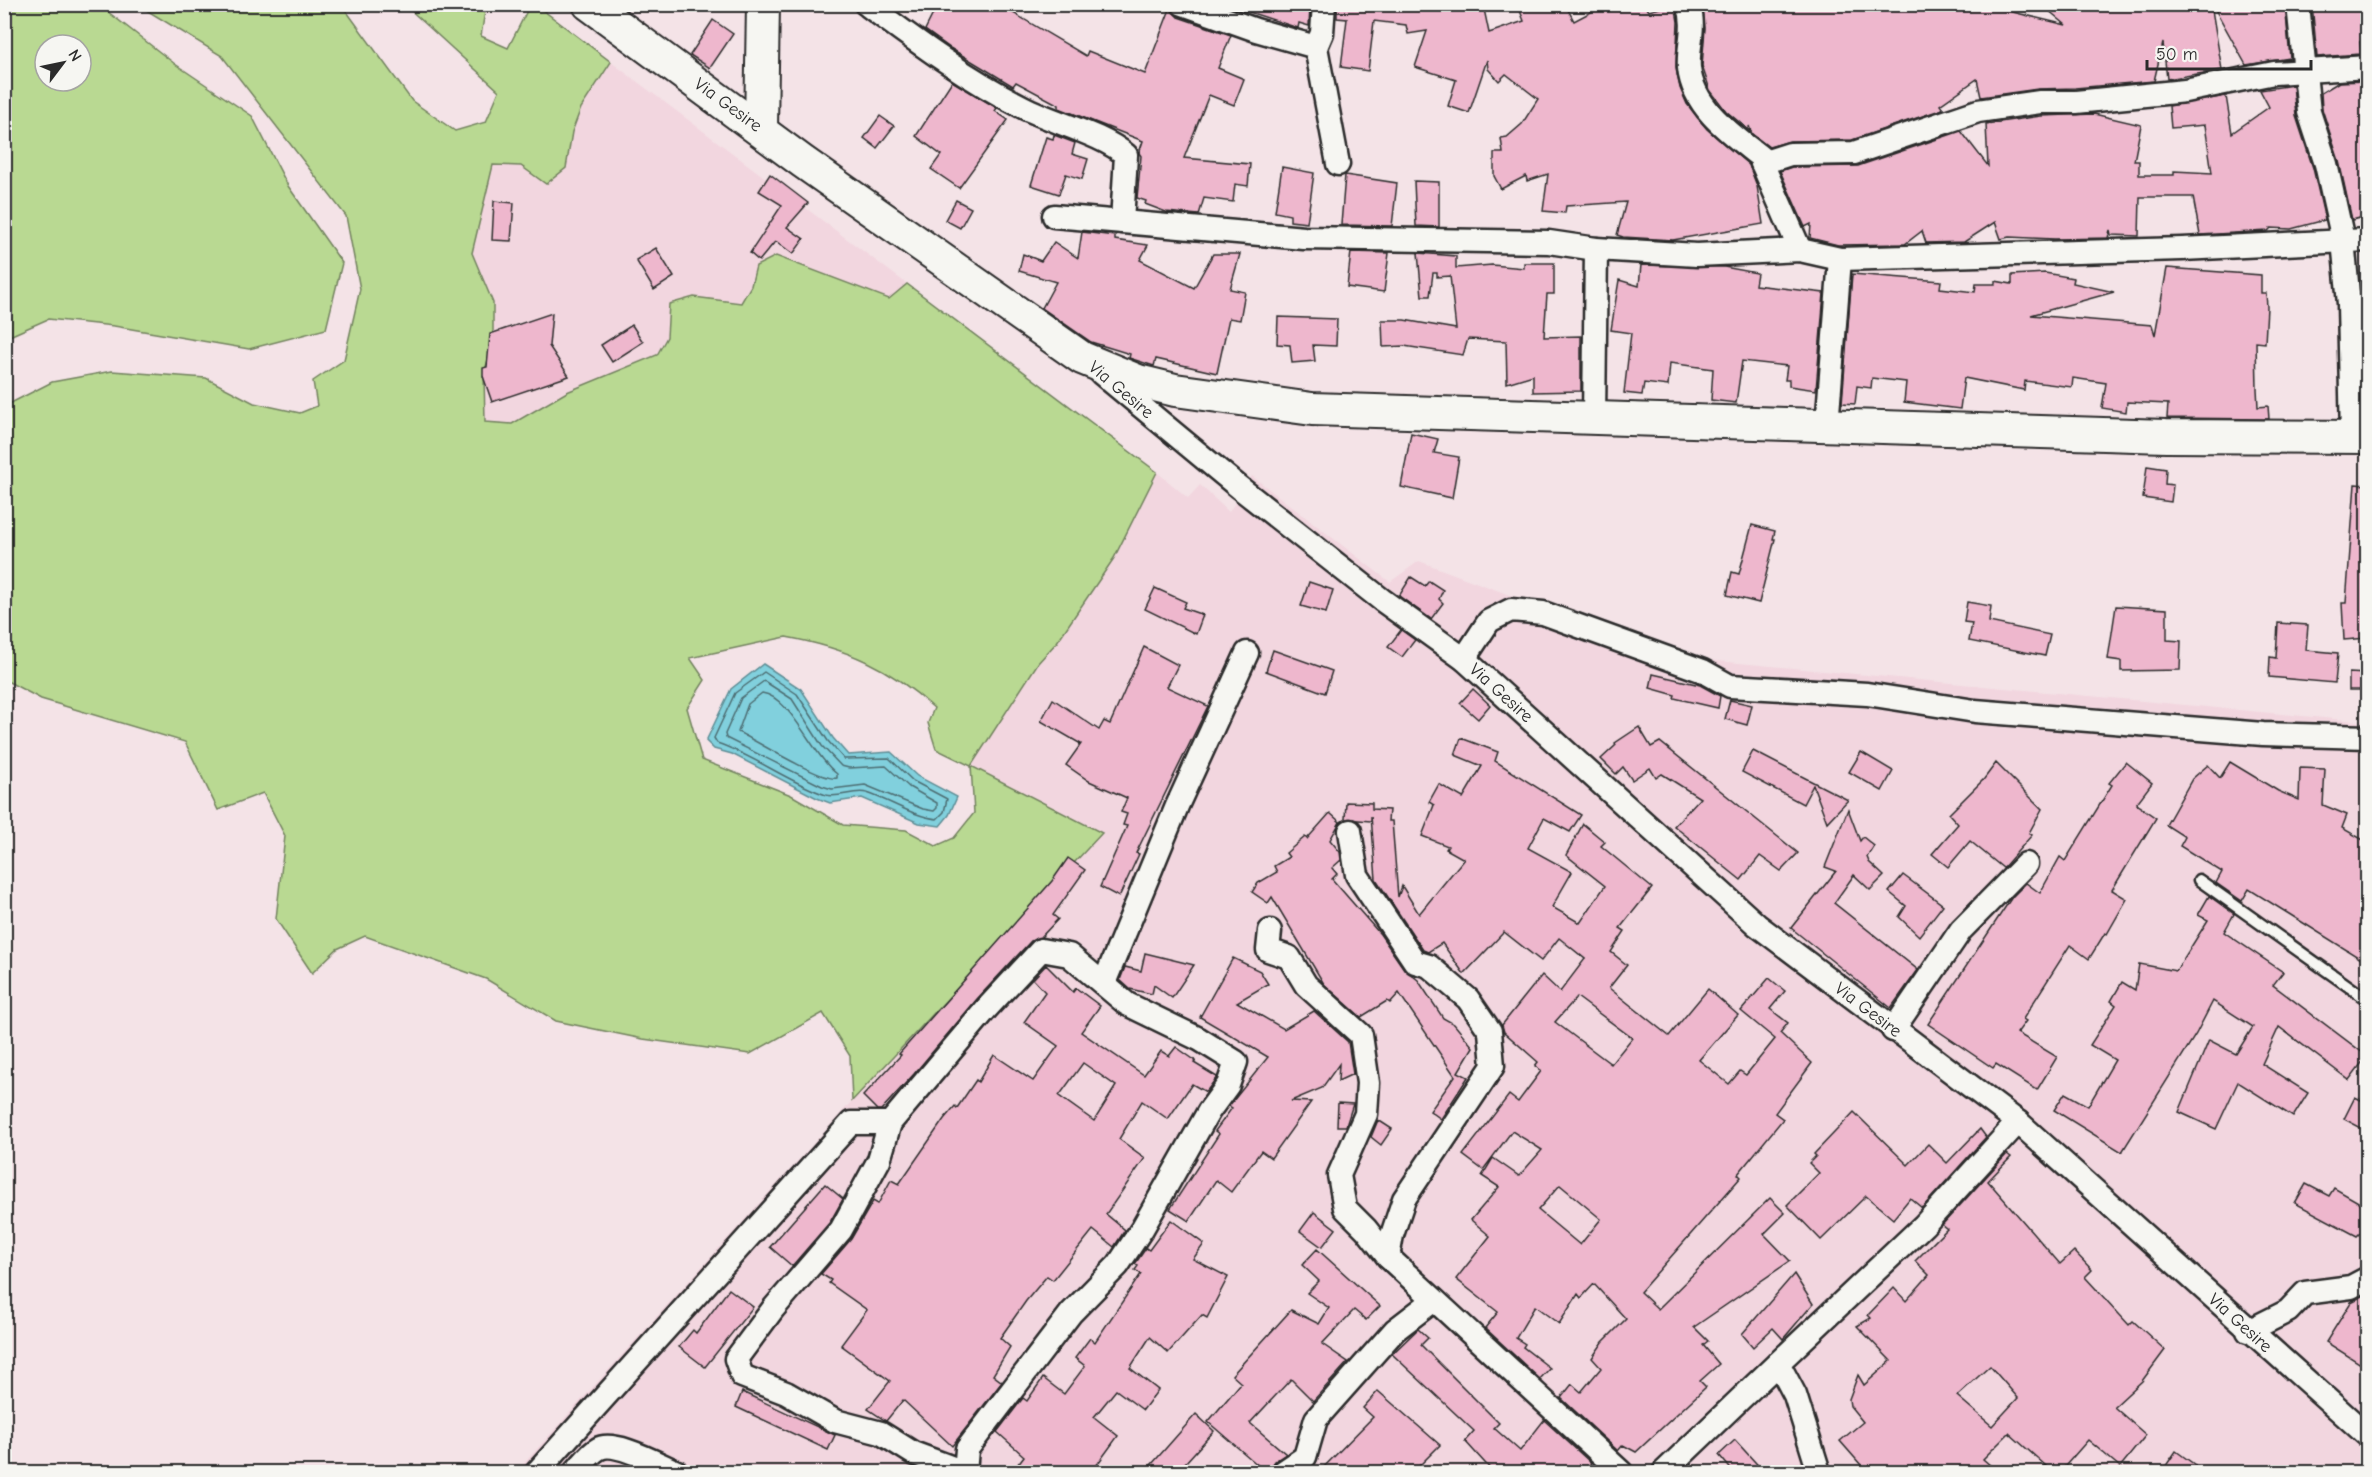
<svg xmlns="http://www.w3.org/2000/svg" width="2372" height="1477" viewBox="0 0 2372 1477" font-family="'Comic Neue',sans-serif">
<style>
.built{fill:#f2d6df}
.green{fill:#b9d992;stroke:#72825e;stroke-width:1.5;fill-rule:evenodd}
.water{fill:#81d0dd;stroke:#5f8e96;stroke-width:1.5}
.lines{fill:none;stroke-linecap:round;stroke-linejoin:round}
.shore{stroke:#4d6d72;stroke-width:1.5}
.building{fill:#eeb7cd;stroke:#2b2b2b;stroke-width:1.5;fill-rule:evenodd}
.lane-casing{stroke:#2b2b2b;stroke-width:15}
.street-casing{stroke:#2b2b2b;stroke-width:27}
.secondary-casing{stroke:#2b2b2b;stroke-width:36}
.lane{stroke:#f6f6f2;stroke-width:10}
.street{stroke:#f6f6f2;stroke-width:22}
.secondary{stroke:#f6f6f2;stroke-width:32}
.labels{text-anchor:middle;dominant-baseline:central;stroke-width:4.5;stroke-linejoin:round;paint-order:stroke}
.street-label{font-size:18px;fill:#2b2b2b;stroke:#f6f6f2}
</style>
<rect width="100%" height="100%" fill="#f4e3e7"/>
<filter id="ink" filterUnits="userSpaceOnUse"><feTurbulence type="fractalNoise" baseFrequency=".0167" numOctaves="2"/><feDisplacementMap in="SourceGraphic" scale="12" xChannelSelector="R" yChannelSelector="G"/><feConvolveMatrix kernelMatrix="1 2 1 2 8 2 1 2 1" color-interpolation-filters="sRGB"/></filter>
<g filter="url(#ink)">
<g class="built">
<polygon points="611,62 907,284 889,300 775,256 756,266 751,286 741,303 694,297 657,355 567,392 512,424 485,422 484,374 493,341 472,253 493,165 521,166 546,184 566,168 572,132 581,108"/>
<polygon points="1157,472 1188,498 1200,485 1229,512 1252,476 1390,582 1419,561 1675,657 2367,722 2367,1472 516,1472 852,1101 1101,833 971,766 1038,663 1057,642 1114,558"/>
</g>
<g class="green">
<path d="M5,4L99,5L175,64L252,116L288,186L342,263L326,329L249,349L114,326L48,319L5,338ZM45,45H81V81H45Z"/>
<path d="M138,5H342L412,101L455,131L486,122L499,91L406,6L408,5H445L455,8L464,5H486L481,36L508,48L530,5H536L611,62L581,108L572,132L566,168L546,184L521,166L493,165L472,253L493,303V341L484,374L485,422L512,424L567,392L657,355L667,337L669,304L694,297L741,303L751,286L756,266L776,256L889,299L907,284L1157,472L1114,558L1057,642L1038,663L971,766L1102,833L852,1101L850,1056L823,1013L750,1054L643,1039L556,1021L486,979L365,936L337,949L312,973L276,919L285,836L263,793L218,810L185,742L41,699L5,680V406L52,382L112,371L206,378L254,403L300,413L317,406L313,381L344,360L360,289L346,216L222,56ZM786,637C846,648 889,667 934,708L928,723L936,749L971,766L974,813L954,838L936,846L906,830L843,825L791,795L702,760L687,708L705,680L690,658Z"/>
</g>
<polygon class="water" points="763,664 801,689 833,738 848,755 891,752 917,776 957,797 949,815 940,826 919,823 862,798 830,803 817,798 732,754 714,749 706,741 731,689"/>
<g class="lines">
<g class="shore">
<path d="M764,672L797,694L828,741L844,759L889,758L913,781L947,799L944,812L937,819C912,816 891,801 867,793C854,789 839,799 826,795C788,782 755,756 717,743L714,738L735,693Z"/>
<polygon points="764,681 792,699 822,746 841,766 849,768 886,766 909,787 937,803 937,808 934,811 923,809 865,785 832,789 822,786 726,738 725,734 741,698"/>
<path d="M762,693C790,696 813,756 837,774V778C822,782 755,740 738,732L748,704Z"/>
</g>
</g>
<g class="building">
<polygon points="938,4 998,4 1086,56 1088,51 1145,74 1170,9 1178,17 1231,35 1218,68 1244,79 1234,105 1209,95 1184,158 1250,164 1248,186 1235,184 1233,202 1204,198 1199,215 1166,212 1145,204 1146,201 1137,198 1141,156 1139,153 1143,141 1059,108 1059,105 1016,82 1013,86 950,48 925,30"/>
<polygon points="1225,4 1302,4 1310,7 1309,26 1299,23 1298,28"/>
<polygon points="1337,4 1477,4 1478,10 1484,9 1489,33 1524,21 1519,8 1529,4 1565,4 1574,21 1606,4 1644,4 1649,11 1675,4 1678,22 1676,68 1680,88 1687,104 1707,129 1749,165 1757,186 1763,224 1673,240 1623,237 1617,235 1626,202 1566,206 1565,213 1543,211 1548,174 1527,181 1526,176 1501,189 1494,176 1494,153 1503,153 1501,138 1507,137 1522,124 1538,99 1506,74 1499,81 1488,69 1487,60 1469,113 1448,106 1456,80 1415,67 1427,31 1408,34 1406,25 1374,21 1368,71 1341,67 1347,19 1337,18"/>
<polygon points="1702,4 1980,4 2066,25 2041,4 2211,4 2222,70 2167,79 2163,43 2154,81 2075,88 2038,89 1981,97 1977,79 1940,105 1943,109 1852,140 1790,141 1769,147 1752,134 1749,126 1750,131 1726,111 1710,90 1702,66 1705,28"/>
<polygon points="2245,4 2285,4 2290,58 2246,65 2215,9"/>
<polygon points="2312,4 2367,4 2367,41 2360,42 2361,54 2317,57"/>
<polygon points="713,20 733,34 710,68 690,55"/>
<polygon points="952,81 997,108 995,111 1008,120 959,188 931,169 941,155 916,136"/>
<polygon points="2367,81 2367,216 2352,220 2339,161 2322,109 2321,93 2339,82"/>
<polygon points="2293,85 2296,116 2313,168 2325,220 2291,229 2271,228 2268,231 2200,235 2193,197 2140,197 2139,236 2111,235 2110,230 2108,238 2055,239 2009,237 2001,239 1995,222 1964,242 1926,243 1922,231 1905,244 1838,245 1810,238 1811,224 1805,227 1780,171 1792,167 1858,166 1961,131 1988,166 1986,124 2041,116 2094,114 2141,125 2134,161 2139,161 2139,175 2174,175 2174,171 2212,173 2205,125 2171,128 2169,106 2226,96 2232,133 2269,107 2260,90"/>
<polygon points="880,116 894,126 877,148 864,138"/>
<polygon points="1054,135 1075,143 1072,154 1088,159 1082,179 1066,174 1059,194 1031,185 1046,137 1053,139"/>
<polygon points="1282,167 1314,173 1307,223 1290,221 1290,215 1275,212"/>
<polygon points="770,174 808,203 787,227 804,239 793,254 777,242 774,243 759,261 750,253 782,205 759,191"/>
<polygon points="1345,175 1397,183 1392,226 1341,225"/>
<polygon points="1414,181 1439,182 1439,227 1416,226"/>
<polygon points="956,200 971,208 960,228 945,220"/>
<polygon points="494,201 514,203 511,241 492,240"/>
<polygon points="1082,232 1115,236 1115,240 1148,245 1140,260 1194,288 1213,254 1240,254 1230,289 1245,292 1240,320 1229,318 1217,373 1156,359 1154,366 1129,358 1130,354 1091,342 1042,308 1056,282 1019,271 1023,254 1041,261 1054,242 1078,258"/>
<polygon points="656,248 674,277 654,290 636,260"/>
<polygon points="1351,252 1389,253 1384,292 1347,287"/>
<polygon points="1418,253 1456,256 1456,268 1492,265 1524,268 1524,263 1554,263 1554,294 1547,294 1544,337 1581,336 1581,391 1533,392 1533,375 1507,383 1506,341 1468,339 1463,355 1404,346 1383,347 1382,320 1404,320 1456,329 1450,276 1437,277 1437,273 1433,273 1430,296 1422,296"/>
<polygon points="1641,265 1724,267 1757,273 1755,285 1824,293 1816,390 1789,386 1789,380 1785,380 1787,366 1742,361 1736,403 1711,400 1713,369 1670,363 1668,386 1644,383 1642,395 1624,393 1631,333 1611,330 1619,280 1639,286"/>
<polygon points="2167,268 2261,275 2261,293 2266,293 2267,307 2265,343 2256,342 2257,389 2258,407 2268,406 2269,419 2167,418 2168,404 2127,402 2126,412 2102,408 2106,383 2073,378 2072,387 2025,381 2024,390 1964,378 1960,409 1904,402 1906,382 1872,378 1871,388 1857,386 1855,404 1842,403 1852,274 1941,281 1940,288 1975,292 1976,284 1995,284 1995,281 2012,284 2012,275 2045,273 2074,278 2073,283 2114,292 2031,315 2152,325 2155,335"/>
<polygon points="552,313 549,346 569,376 492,402 483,376 483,368 487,367 490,334"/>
<polygon points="1278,317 1337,319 1336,346 1313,345 1315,361 1292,363 1290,345 1277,344"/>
<polygon points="632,325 643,342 612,362 601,345"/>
<polygon points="1411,433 1438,439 1434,453 1459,457 1452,498 1401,487"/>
<polygon points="2147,466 2166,469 2165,484 2173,485 2171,502 2143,498"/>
<polygon points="2355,484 2367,485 2367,638 2344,640 2342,603 2346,603"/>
<polygon points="1752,525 1775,531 1773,539 1775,539 1759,603 1727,595 1732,572 1739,574"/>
<polygon points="1411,577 1425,586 1429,581 1443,590 1439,599 1443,603 1431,619 1399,596"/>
<polygon points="1309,582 1333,590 1326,613 1301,606"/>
<polygon points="1155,588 1186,602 1183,608 1203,615 1196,634 1145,609"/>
<polygon points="1967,602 1991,606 1989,622 2050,635 2045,656 1969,641 1972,623 1964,622"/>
<polygon points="2116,606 2167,609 2167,640 2181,641 2180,670 2121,671 2121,661 2108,659"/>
<polygon points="2278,623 2308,625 2306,650 2338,653 2335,683 2269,677 2270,657 2276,658"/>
<polygon points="1401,630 1415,640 1402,657 1388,647"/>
<polygon points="1144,647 1178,665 1167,687 1208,706 1136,853 1139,854 1119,897 1100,887 1127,826 1123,825 1127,814 1121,812 1127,798 1089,781 1066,765 1081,744 1041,721 1053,699 1099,730 1104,721 1110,724"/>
<polygon points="1273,650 1332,671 1325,693 1266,671"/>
<polygon points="2349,673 2367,674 2367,690 2349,690"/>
<polygon points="1653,674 1700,685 1720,696 1718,708 1674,698 1675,695 1650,688"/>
<polygon points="1473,689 1490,705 1478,719 1460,703"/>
<polygon points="1730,700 1752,705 1747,725 1725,719"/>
<polygon points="1639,727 1651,747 1660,742 1798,853 1781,871 1760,856 1741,880 1674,826 1700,798 1662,774 1656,778 1650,768 1632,780 1623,767 1616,774 1601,759 1616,745 1615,743"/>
<path d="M1461,738L1498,752L1495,761L1581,815L1570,832L1544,818L1528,848L1572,872L1552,907L1580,923L1605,886L1566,855L1583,824L1605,842L1601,846L1652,888L1620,928L1625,931L1611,952L1627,965L1609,988L1669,1036L1708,989L1738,1015L1699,1060L1729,1084L1740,1071L1746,1075L1775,1039L1741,1011L1769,978L1785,991L1770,1009L1788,1023L1780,1033L1812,1063L1775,1113L1783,1119L1738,1174L1741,1177L1640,1292L1658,1309L1770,1198L1785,1213L1764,1234L1790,1261L1694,1327L1708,1341L1703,1345L1719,1364L1700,1381L1706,1387L1636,1452L1623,1445L1618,1451L1561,1398L1572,1384L1581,1392L1601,1368L1592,1358L1603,1342L1626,1319L1594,1284L1581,1298L1578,1294L1559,1324L1535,1306L1516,1338L1525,1344L1523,1347L1550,1368L1540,1379L1485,1328L1498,1312L1456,1279L1490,1236L1471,1220L1499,1187L1482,1176L1493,1158L1519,1176L1542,1150L1512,1131L1483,1170L1463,1155L1509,1095L1518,1102L1541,1071L1535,1066L1538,1062L1504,1032L1502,1025L1542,975L1560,992L1585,959L1559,938L1541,961L1504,932L1464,974L1442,943L1428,952L1423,950L1376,879L1371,816V821L1345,819L1346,802L1372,803V809L1389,810L1388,821H1392L1398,897L1402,886L1419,914L1464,859L1446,849L1448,846L1422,836L1434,805L1429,802L1439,784L1463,798L1482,766L1455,755ZM1577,997L1632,1038L1611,1064L1555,1022ZM1560,1185L1601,1219L1580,1245L1538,1210Z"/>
<polygon points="1753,751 1811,781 1848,800 1827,822 1813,785 1803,804 1742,772"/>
<polygon points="1861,752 1893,771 1882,791 1849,772"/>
<polygon points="2126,762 2152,783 2136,804 2156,818 2112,890 2127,899 2107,934 2105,933 2089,959 2070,945 2023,1019 2026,1021 2017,1033 2057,1057 2037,1090 1996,1064 1993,1068 1928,1024 2012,897 2026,883 2040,893 2060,857 2065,861 2112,785 2109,783"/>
<polygon points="2230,762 2278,791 2299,800 2300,768 2325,769 2323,805 2347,815 2342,828 2367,842 2367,949 2361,959 2249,889 2242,901 2216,883 2222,872 2180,846 2185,837 2166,825 2192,779 2208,765 2220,778"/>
<polygon points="1996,763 2042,809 2029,833 2032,835 2003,868 1970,841 1948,867 1932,854 1958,824 1949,814 1984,779"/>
<polygon points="1848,809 1860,841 1863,837 1874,846 1867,857 1869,862 1884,876 1870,890 1854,875 1834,903 1918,970 1891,1008 1791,928 1836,871 1825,867"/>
<polygon points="1330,813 1340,822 1330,840 1340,852 1341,860 1332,868 1337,874 1332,879 1380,934 1404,969 1418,980 1443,1018 1454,1024 1473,1047 1458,1072 1468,1077 1441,1119 1430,1111 1455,1076 1399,993 1390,1003 1387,1001 1361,1017 1324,984 1272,897 1268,903 1252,892 1258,883 1277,872 1274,866 1289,857 1286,853 1305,837 1307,839"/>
<polygon points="1068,858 1085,870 1053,915 1058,919 1041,937 1031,941 977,999 914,1074 881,1110 877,1110 863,1096 901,1055 899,1054 1052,881"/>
<polygon points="1903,875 1943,905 1919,936 1899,917 1906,906 1889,892"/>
<polygon points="2209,896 2234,914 2224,932 2283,972 2273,985 2367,1056 2349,1080 2279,1027 2262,1064 2308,1093 2293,1117 2238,1082 2216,1129 2179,1112 2209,1040 2236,1054 2253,1027 2213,1001 2196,1034 2122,1152 2054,1110 2065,1093 2088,1106 2115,1060 2090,1045 2116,1005 2111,1001 2122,982 2135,990 2139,964 2176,971 2208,920 2198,915"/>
<polygon points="1145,953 1194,965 1172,998 1154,985 1152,994 1130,989 1120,980 1125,967 1141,971"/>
<polygon points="1233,958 1260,971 1268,984 1237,1002 1284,1029 1314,1011 1348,1042 1353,1074 1338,1081 1339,1064 1322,1088 1291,1101 1311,1102 1271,1158 1261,1151 1231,1192 1216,1180 1189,1221 1170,1209 1219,1134 1215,1131 1232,1108 1229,1106 1268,1057 1200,1017"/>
<path d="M1046,965L1073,992L1076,988L1100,1006L1081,1032L1144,1075L1161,1051L1169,1056L1176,1047L1196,1061L1194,1063L1217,1077L1206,1092L1192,1084L1168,1119L1142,1101L1119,1139L1145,1158L1106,1214L1125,1230L1114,1247L1093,1230L1053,1280L1047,1276L1026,1301L1000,1338L1010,1347L993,1375L1002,1382L952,1446L903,1400L886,1421L868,1409L890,1381L841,1345L867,1310L829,1283L831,1280L821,1274L851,1239L873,1201L878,1204L891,1180L899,1184L944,1119L955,1106L957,1108L976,1080L978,1082L994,1055L1033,1081L1058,1046L1024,1022L1045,992L1033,979ZM1083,1063L1116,1086L1094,1121L1059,1096Z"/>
<polygon points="2355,1097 2367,1103 2367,1131 2344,1119"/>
<polygon points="1338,1103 1353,1104 1346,1126 1337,1126"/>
<polygon points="1854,1112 1908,1165 1928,1144 1947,1163 1980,1129 1986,1137 1922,1208 1910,1198 1893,1219 1866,1196 1821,1240 1787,1205 1819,1173 1809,1163 1816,1156 1814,1154"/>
<polygon points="1378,1120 1392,1129 1381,1145 1371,1137"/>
<path d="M2007,1154L2011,1157L1988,1181L2060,1264L2074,1251L2092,1270L2085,1277L2129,1325L2133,1321L2165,1350L2142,1381L2114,1407L2146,1435L2120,1467L2088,1440L2059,1473H2054L2009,1433L1983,1459L1999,1473H1868L1840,1441L1863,1422L1850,1406L1849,1399L1858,1375L1864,1385L1891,1361L1857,1326L1871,1318L1868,1315L1894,1288L1906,1301L1929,1275L1915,1261L1947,1229L1942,1225ZM1990,1366L2018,1398L1992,1426L1957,1396Z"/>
<polygon points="825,1184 843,1199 830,1222 792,1266 770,1247"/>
<polygon points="2306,1184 2329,1196 2334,1188 2367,1207 2367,1223 2361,1232 2357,1236 2295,1203"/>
<polygon points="1314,1212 1336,1229 1322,1247 1300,1231"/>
<polygon points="1171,1220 1204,1244 1193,1259 1228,1277 1207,1318 1202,1315 1168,1353 1150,1337 1130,1368 1158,1390 1143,1410 1116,1390 1094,1417 1118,1436 1091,1473 1011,1473 1024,1456 997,1432 1023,1398 1027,1401 1043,1378 1064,1394 1085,1366 1075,1358 1090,1338 1095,1342 1141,1274 1135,1270 1138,1266 1135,1264 1146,1248 1149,1250"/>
<polygon points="1317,1249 1380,1306 1366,1320 1354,1310 1322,1344 1348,1362 1313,1401 1291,1379 1250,1423 1286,1454 1275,1461 1267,1473 1208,1422 1241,1383 1232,1375 1291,1310 1319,1324 1329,1308 1307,1293 1319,1281 1302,1265"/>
<polygon points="1794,1274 1813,1304 1783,1339 1773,1328 1753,1347 1742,1334"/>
<polygon points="729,1289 753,1307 705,1367 679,1347 693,1330 696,1333"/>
<polygon points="2367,1294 2367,1368 2326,1342 2351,1302"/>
<polygon points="1418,1329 1428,1338 1421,1345 1499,1423 1494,1428 1520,1451 1544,1420 1591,1463 1583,1473 1494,1473 1465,1441 1474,1431 1392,1354"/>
<polygon points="1378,1391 1440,1445 1412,1473 1318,1473 1373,1417 1363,1408"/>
<polygon points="742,1392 835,1435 828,1450 736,1407"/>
<polygon points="1196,1414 1214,1431 1176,1473 1144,1473"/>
<polygon points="1735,1440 1765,1473 1734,1473 1719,1455"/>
<polygon points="2176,1451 2206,1473 2161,1473"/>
</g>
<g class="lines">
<defs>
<polyline id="lane" points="2199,880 2368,1000"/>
<g id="street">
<path d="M866,4C916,41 967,79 1023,107C1054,123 1102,134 1126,155L1122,222"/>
<polyline points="1183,4 1256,30 1316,47"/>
<polyline points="1324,4 1322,33 1316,47 1338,164"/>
<path d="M1688,4C1697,27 1687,46 1689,68C1693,109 1734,136 1763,159L1762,163"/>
<polyline points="2298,4 2309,112 2326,164 2343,240 2349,304 2352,437"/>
<polyline points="1054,216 1304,238 1549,242 1596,249 1697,255 1800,250 1840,259 2182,249 2368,240"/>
<polyline points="1800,250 1762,163 1790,154 1854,153 1978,111 2040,102 2076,102 2185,91 2274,73 2368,67"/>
<polyline points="1101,373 1240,488 1382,600 1464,659 1757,925 2018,1122 2368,1436"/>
<polyline points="1594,418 1596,249"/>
<polyline points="1827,426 1840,259"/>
<polyline points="1464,659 1489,621 1511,610 1543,613 1703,671 1730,686 1867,694 1975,711 2263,734 2368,737"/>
<polyline points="1350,831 1357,875 1415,962 1429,966 1468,999 1490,1031 1493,1066 1404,1199 1392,1235 1388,1257 1621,1472"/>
<polyline points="1270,931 1268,950 1289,957 1306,985 1361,1035 1368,1083 1366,1114 1339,1175 1345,1208 1366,1229 1388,1257"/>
<polyline points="1104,983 1177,806 1247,653"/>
<polyline points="1893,1030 1961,930 2026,864"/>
<polyline points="2248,1331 2288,1311 2305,1293 2351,1287 2368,1278"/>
<polyline points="537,1472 851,1123 890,1123"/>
<path d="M575,1472C582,1465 589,1454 598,1449C614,1439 660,1465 677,1472"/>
<polyline points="964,1472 913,1453 881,1433 835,1421 786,1393 742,1376 736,1359 773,1309 841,1230 879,1160 890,1123 987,1008 1041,950 1069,955 1127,1004 1199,1039 1236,1062 1228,1085 1209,1111 1142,1229 1118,1265 1071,1313 967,1449 965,1472"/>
<polyline points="1283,1472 1305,1457 1316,1419 1395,1330 1434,1300"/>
<polyline points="1664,1472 1778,1363"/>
<polyline points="1819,1472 1795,1395 1778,1363 1924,1225 2018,1122"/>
</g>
<g id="secondary">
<polyline points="589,4 803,162 1082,358 1138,381 1175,390 1312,409 2166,436 2368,437"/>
<polyline points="761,128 763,4"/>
</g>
</defs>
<use href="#lane" class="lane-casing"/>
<use href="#street" class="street-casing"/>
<use href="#secondary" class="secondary-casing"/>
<use href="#lane" class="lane"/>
<use href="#street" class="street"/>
<use href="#secondary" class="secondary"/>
</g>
</g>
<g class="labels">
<g class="street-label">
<text transform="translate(728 105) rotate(36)">Via Gesire</text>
<text transform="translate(1121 390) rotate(40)">Via Gesire</text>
<text transform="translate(1501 693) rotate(42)">Via Gesire</text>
<text transform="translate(1868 1010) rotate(37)">Via Gesire</text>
<text transform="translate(2240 1323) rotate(42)">Via Gesire</text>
</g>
</g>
<rect width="2372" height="1477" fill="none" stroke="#f6f6f2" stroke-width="24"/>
<rect x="12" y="12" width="2348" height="1453" fill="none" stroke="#2b2b2b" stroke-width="2" filter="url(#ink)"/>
<g transform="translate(63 63) rotate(58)"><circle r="28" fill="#f6f6f2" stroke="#a5a5a2" stroke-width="1.5"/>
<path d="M0-4.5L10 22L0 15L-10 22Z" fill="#2b2b2b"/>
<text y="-9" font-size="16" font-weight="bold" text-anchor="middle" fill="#2b2b2b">N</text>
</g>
<path d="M2147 60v9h164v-9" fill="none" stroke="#2b2b2b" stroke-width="3"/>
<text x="2156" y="60" font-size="18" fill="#2b2b2b" stroke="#f6f6f2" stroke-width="4.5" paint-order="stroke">50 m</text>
</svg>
